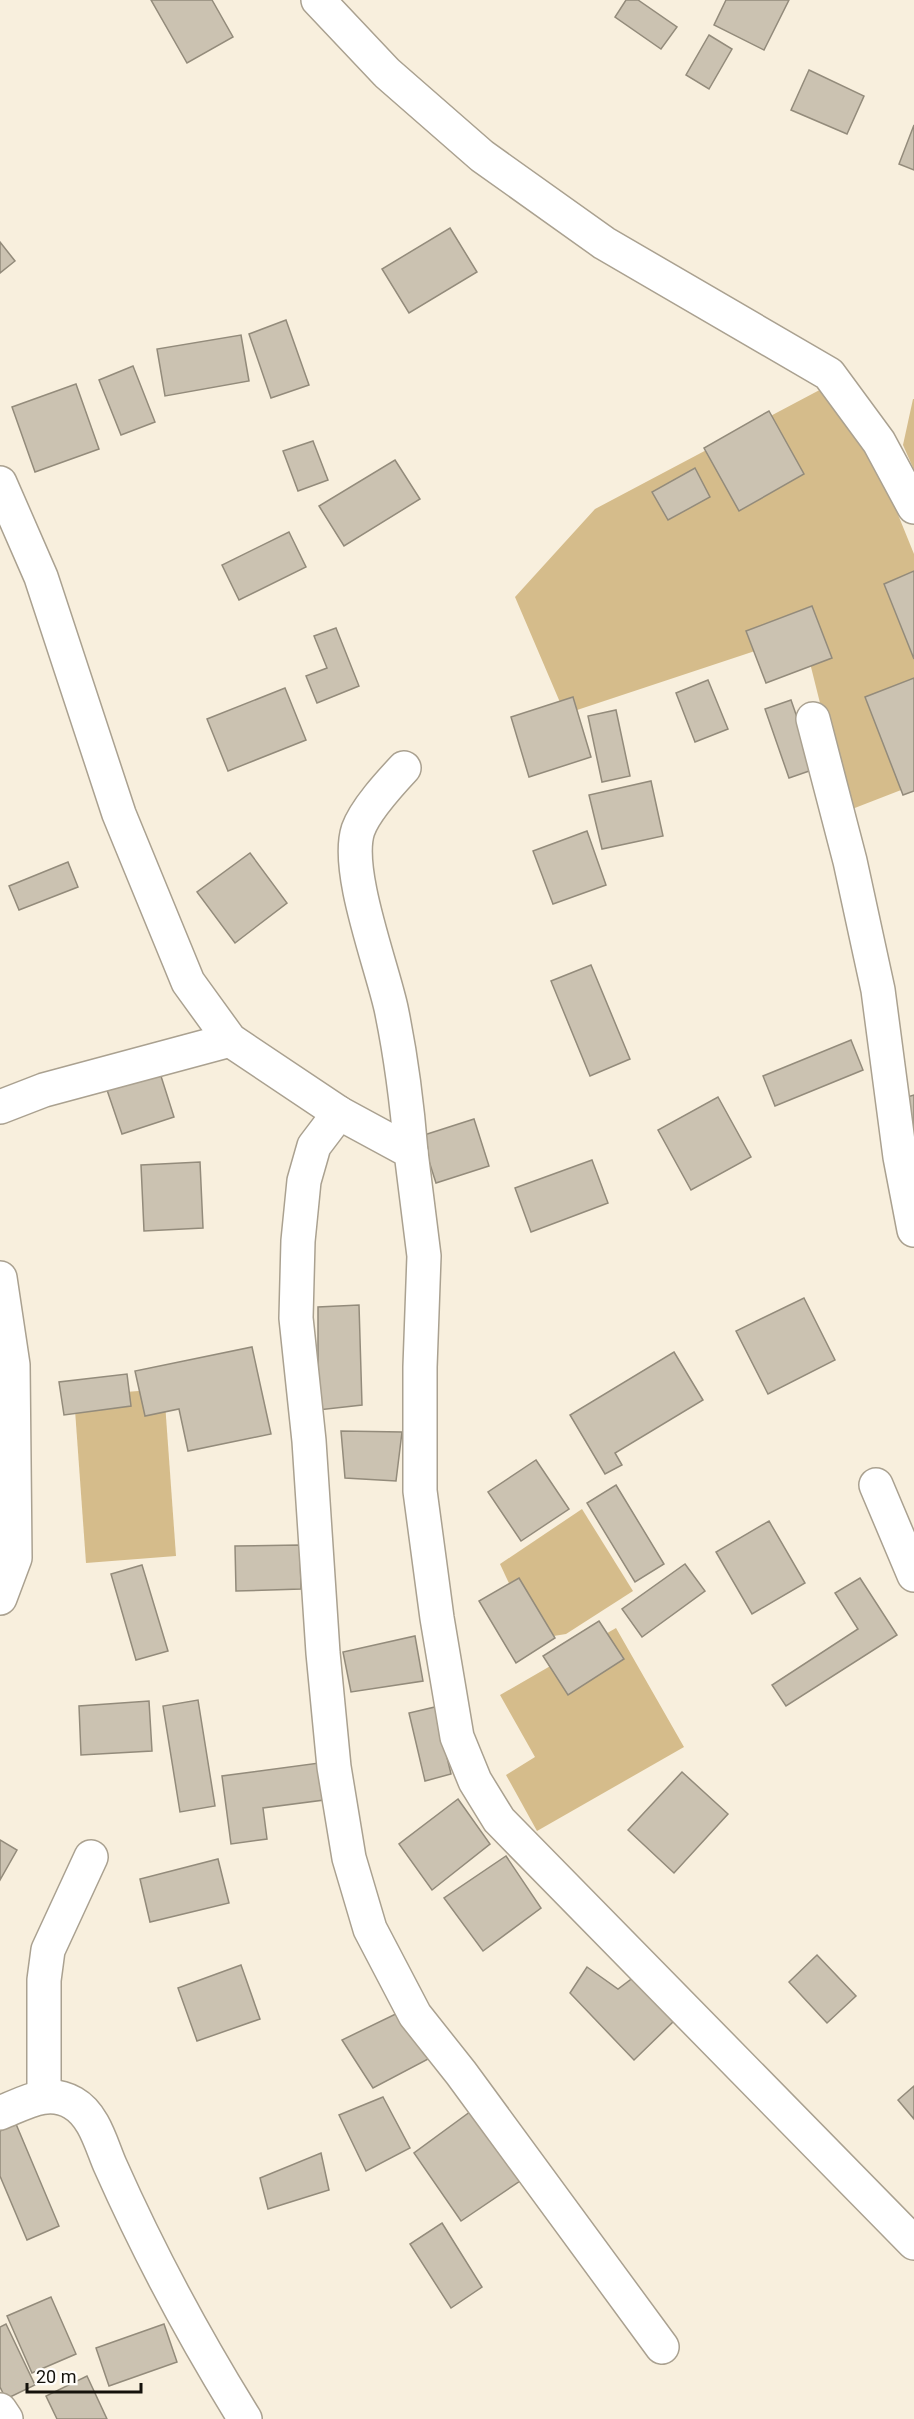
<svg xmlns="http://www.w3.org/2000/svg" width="914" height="2419" viewBox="0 0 914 2419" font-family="Roboto,sans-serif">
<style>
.green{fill:#d5bc8b}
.building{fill:#cbc2b1;stroke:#938b7b;stroke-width:1.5}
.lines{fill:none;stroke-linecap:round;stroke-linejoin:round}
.minor-casing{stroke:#aaa190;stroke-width:36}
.minor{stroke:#fff;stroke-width:33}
</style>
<rect width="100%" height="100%" fill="#f8efdd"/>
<g class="green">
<polygon points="829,385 873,453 914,554 914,785 847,811 803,635 565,714 515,597 595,509"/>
<polygon points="913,399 914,399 914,470 903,445"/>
<polygon points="164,1389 176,1556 86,1563 74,1396"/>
<polygon points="582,1509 633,1591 566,1634 535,1639 500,1564"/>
<polygon points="616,1628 684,1747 537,1831 506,1775 535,1757 500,1695"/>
</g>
<g class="building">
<polygon points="151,0 212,0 233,37 187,63"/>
<polygon points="626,0 638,0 677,27 661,49 615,17"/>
<polygon points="726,0 789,0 764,50 714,25"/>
<polygon points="709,35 732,49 709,89 686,75"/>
<polygon points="809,70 864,96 847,134 791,110"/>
<polygon points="914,125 914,170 899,164"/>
<polygon points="450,228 477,272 409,313 382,269"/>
<polygon points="0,242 15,261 0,273"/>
<polygon points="286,320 309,385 271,398 249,334"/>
<polygon points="241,335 249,381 165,396 157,349"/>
<polygon points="133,366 155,422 121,435 99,380"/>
<polygon points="76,384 99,449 35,472 12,407"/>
<polygon points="769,411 804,474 739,511 704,448"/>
<polygon points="313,441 328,480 298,491 283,451"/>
<polygon points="395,460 420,499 344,546 319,506"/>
<polygon points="695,468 710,497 668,520 652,492"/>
<polygon points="289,532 306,567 239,600 222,565"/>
<polygon points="914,571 914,659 884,584"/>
<polygon points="812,606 832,658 766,683 746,631"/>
<polygon points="336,628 359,686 317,703 306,676 327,668 314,636"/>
<polygon points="914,678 914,791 903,795 865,697"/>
<polygon points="708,680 728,729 695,742 676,693"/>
<polygon points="285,688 306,740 228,771 207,719"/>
<polygon points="573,697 591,757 529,777 511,717"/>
<polygon points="791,700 815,769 789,778 765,709"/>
<polygon points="616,710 630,776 602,782 588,716"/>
<polygon points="651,781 663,836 602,849 589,795"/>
<polygon points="587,831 606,885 553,904 533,851"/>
<polygon points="250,853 287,903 235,943 197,892"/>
<polygon points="68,862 78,887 19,910 9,886"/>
<polygon points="591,965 630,1059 590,1076 551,981"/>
<polygon points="851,1040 863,1070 775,1106 763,1076"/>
<polygon points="160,1073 174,1117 122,1134 107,1090"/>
<polygon points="914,1095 914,1135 904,1098"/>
<polygon points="718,1097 751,1157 691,1190 658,1130"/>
<polygon points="474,1119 489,1166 436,1183 421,1136"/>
<polygon points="592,1160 608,1203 531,1232 515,1188"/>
<polygon points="200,1162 203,1228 144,1231 141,1165"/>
<polygon points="804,1298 835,1360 768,1394 736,1331"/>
<polygon points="359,1305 362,1405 318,1410 318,1307"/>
<polygon points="252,1347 271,1434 188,1451 179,1409 145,1416 135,1371"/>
<polygon points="674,1352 703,1400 615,1453 622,1465 605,1474 570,1415"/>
<polygon points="127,1374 131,1406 64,1415 59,1382"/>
<polygon points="341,1431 402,1432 396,1481 345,1478"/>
<polygon points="536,1460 569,1509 521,1541 488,1492"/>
<polygon points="616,1485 664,1564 635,1582 587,1503"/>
<polygon points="769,1521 805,1583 752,1614 716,1552"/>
<polygon points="300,1545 301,1589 236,1591 235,1546"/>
<polygon points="685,1564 705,1591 642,1637 622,1609"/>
<polygon points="142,1565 168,1651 136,1660 111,1574"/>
<polygon points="519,1578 555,1638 516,1663 479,1601"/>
<polygon points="860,1578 897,1635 786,1706 772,1685 858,1629 835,1593"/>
<polygon points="599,1621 624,1659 568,1695 543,1656"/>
<polygon points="415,1636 423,1681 351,1692 343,1652"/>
<polygon points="198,1700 215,1806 180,1812 163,1706"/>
<polygon points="149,1701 152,1751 81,1755 79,1706"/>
<polygon points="435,1707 451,1774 425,1781 409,1713"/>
<polygon points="319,1763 324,1800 263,1808 267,1839 231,1844 222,1776"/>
<polygon points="682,1772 728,1814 674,1873 628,1830"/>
<polygon points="458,1799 490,1844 432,1890 399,1844"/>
<polygon points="0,1840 17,1850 0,1880"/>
<polygon points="506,1856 541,1908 483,1951 444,1898"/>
<polygon points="218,1859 229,1903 150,1922 140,1879"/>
<polygon points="817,1955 856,1996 827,2023 789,1982"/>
<polygon points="241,1965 260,2019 197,2041 178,1988"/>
<polygon points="587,1967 618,1989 634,1977 675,2020 634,2060 570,1993"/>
<polygon points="406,2009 432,2057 373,2088 342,2040"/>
<polygon points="914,2086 914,2119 898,2100"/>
<polygon points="383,2097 410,2148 366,2171 339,2115"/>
<polygon points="478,2106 529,2175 461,2221 414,2153"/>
<polygon points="16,2124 59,2226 27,2240 0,2176 0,2131"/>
<polygon points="321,2153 329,2190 268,2209 260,2178"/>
<polygon points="442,2223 482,2287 451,2308 410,2244"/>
<polygon points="51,2297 76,2354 32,2373 7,2316"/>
<polygon points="6,2324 35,2385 6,2399 0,2387 0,2327"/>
<polygon points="164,2324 177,2362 109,2386 96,2348"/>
<polygon points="87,2376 107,2419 57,2419 46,2396"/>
</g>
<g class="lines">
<defs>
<g id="minor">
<polyline points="318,0 387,73 482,156 604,243 829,374 879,442 914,507"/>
<polyline points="0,483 41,577 119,814 188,982 230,1040 339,1113 411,1152 424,1256 420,1367 420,1491 437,1618 457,1737 475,1781 499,1820 914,2243"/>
<polyline points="813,719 850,861 878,990 900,1157 914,1230"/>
<path d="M404,768C390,783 365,810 358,830C345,870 381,963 391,1008C401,1056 407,1103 411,1152"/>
<polyline points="0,1107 44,1090 230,1040"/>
<polyline points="339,1113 314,1146 304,1181 298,1241 296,1318 309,1441 323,1653 334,1767 349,1858 370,1929 415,2015 461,2073 662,2347"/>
<polyline points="0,1278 13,1365 15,1558 0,1598"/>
<polyline points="876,1485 914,1575"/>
<polyline points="44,2096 44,1980 48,1950 91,1857"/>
<path d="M0,2113C25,2103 48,2088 73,2103C94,2115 101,2144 110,2165C149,2253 194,2337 245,2419"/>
<polyline points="0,2410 6,2419"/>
</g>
</defs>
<use href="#minor" class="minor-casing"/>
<use href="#minor" class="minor"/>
</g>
<path d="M27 2383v9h114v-9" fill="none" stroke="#15120c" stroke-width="3"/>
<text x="36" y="2383" font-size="18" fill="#15120c" stroke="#fffdfa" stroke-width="4.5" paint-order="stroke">20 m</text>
</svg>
